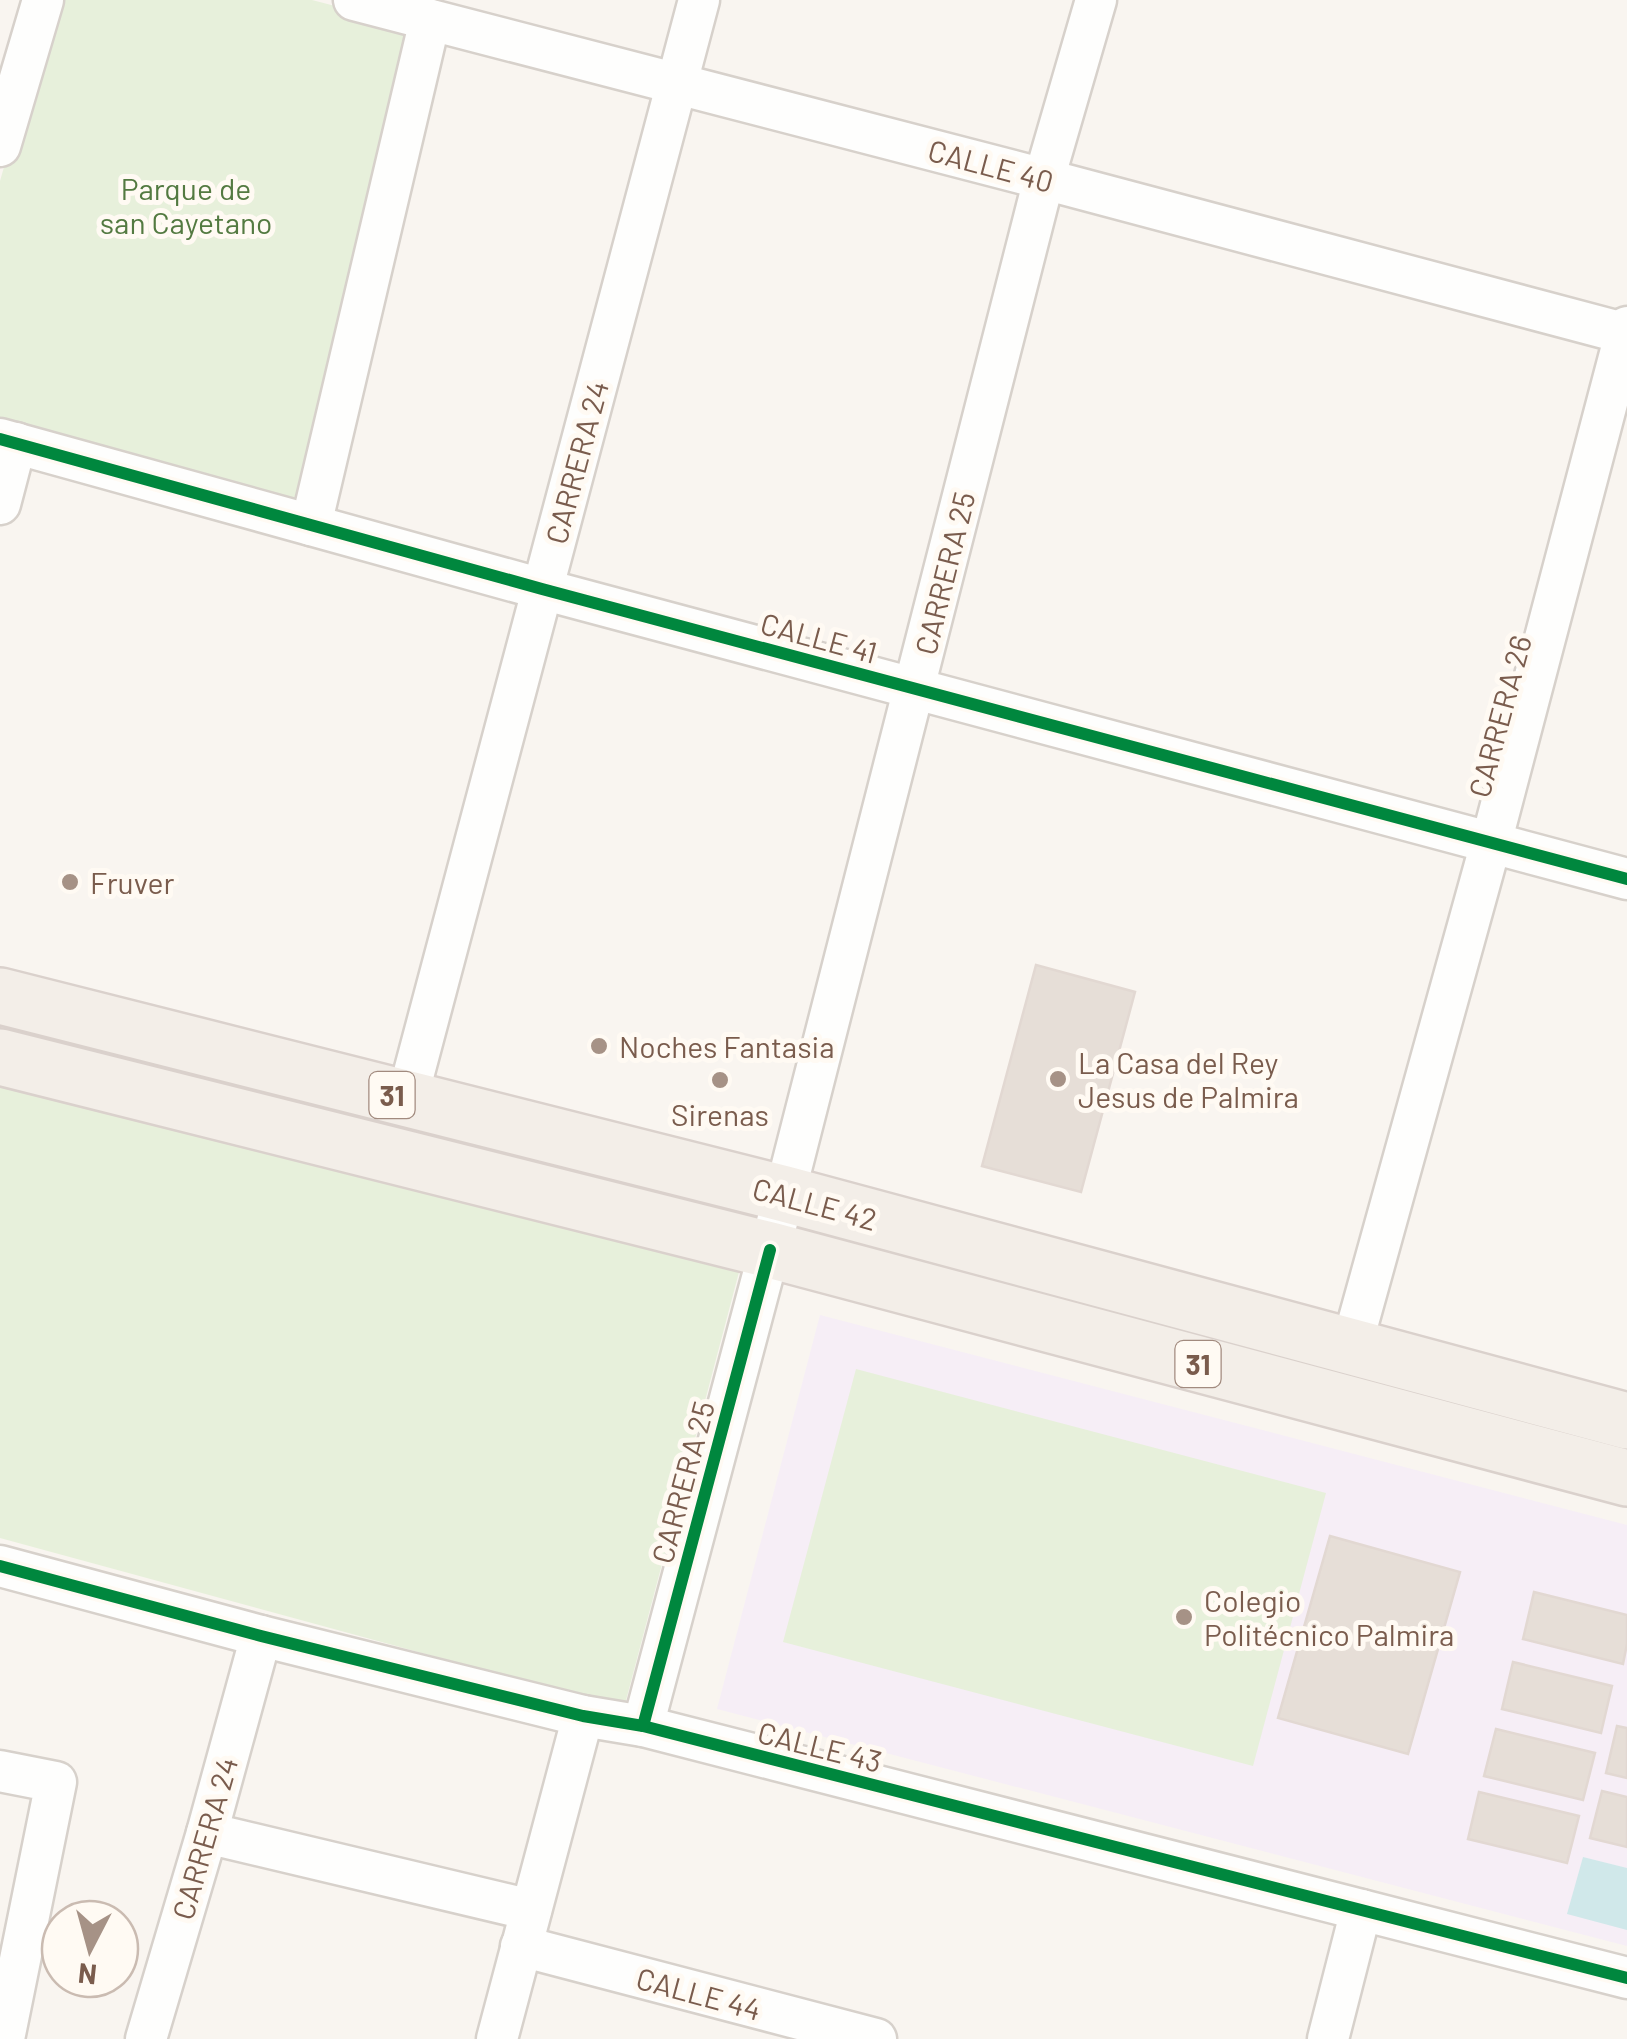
<svg xmlns="http://www.w3.org/2000/svg" width="1627" height="2039" viewBox="0 0 1627 2039" font-family="Barlow,sans-serif">
<style>
.education{fill:#f6eef6}
.green{fill:#e7f0db}
.water{fill:#d0e8ea}
.building{fill:#e6ded7;stroke:#e2d8d2;stroke-width:2.5}
.lines{fill:none;stroke-linecap:round;stroke-linejoin:round}
.street-casing{stroke:#d7d1cb;stroke-width:45}
.primary-casing{stroke:#dad1cc;stroke-width:60}
.street{stroke:#fefefd;stroke-width:40}
.primary{stroke:#f3eee8;stroke-width:55}
.cycleway-casing{stroke:#fffaf3;stroke-width:19}
.cycleway{stroke:#00873e;stroke-width:12}
.poi-dot{fill:#a69286;stroke:#fffaf3;stroke-width:4}
.labels{text-anchor:middle;dominant-baseline:central;stroke-width:10;stroke-linejoin:round;paint-order:stroke}
.shield{fill:#fffaf3;stroke:#a28b7f;stroke-width:2.5}
.shield-label{font-size:28px;font-weight:bold;fill:#7a5c4d}
.street-label{font-size:30px;fill:#7a5c4d;stroke:#fffaf3}
.park-label{font-size:30px;fill:#537a41;stroke:#fffaf3}
.poi-label{font-size:30px;fill:#7a5c4d;stroke:#fffaf3;text-anchor:start}
</style>
<rect width="100%" height="100%" fill="#f9f5f0"/>
<polygon class="education" points="820,1315 1627,1525 1627,1946 717,1709"/>
<g class="green">
<polygon points="52,0 312,0 416,27 309,510 0,429 0,181"/>
<polygon points="0,1085 739,1272 624,1708 0,1538"/>
<polygon points="856,1369 1326,1493 1253,1766 783,1642"/>
</g>
<polygon class="water" points="1583,1857 1627,1868 1627,1930 1567,1914"/>
<g class="building">
<polygon points="1036,965 1135,992 1081,1192 982,1166"/>
<polygon points="1330,1536 1460,1572 1408,1754 1278,1718"/>
<polygon points="1534,1592 1627,1615 1627,1644 1623,1664 1523,1639"/>
<polygon points="1513,1662 1612,1686 1601,1733 1502,1709"/>
<polygon points="1617,1726 1627,1728 1627,1778 1606,1773"/>
<polygon points="1496,1729 1595,1753 1583,1800 1484,1776"/>
<polygon points="1602,1791 1627,1797 1627,1847 1590,1838"/>
<polygon points="1479,1792 1579,1816 1567,1863 1468,1839"/>
</g>
<g class="lines">
<defs>
<g id="street">
<polyline points="354,0 1044,179 1627,334"/>
<polyline points="0,146 43,0"/>
<polyline points="0,439 542,589 1627,879"/>
<polyline points="0,504 16,443"/>
<polyline points="311,525 430,20"/>
<polyline points="407,1099 699,0"/>
<polyline points="1351,1348 1491,843 1627,327"/>
<polyline points="0,1566 261,1636 583,1716 643,1726 1627,1978"/>
<polyline points="643,1726 789,1177 1044,179 1096,0"/>
<polyline points="0,1771 56,1782 4,2039"/>
<polyline points="207,1833 531,1910"/>
<polyline points="521,1946 876,2039"/>
<polyline points="146,2039 207,1833 261,1636"/>
<polyline points="497,2039 583,1716"/>
<polyline points="1328,2039 1361,1910"/>
</g>
<g id="primary">
<polyline points="0,996 785,1194 1627,1421"/>
<polyline points="0,1057 770,1250 1627,1478"/>
</g>
</defs>
<use href="#street" class="street-casing"/>
<use href="#primary" class="primary-casing"/>
<use href="#street" class="street"/>
<use href="#primary" class="primary"/>
<defs>
<g id="cycleway">
<polyline points="0,439 542,589 1627,879"/>
<polyline points="0,1566 261,1636 583,1716 643,1726 1627,1978"/>
<polyline points="643,1726 770,1250"/>
</g>
</defs>
<use href="#cycleway" class="cycleway-casing"/>
<use href="#cycleway" class="cycleway"/>
</g>
<g class="poi-dot">
<circle cx="70" cy="882" r="10"/>
<circle cx="599" cy="1046" r="10"/>
<circle cx="1058" cy="1079" r="10"/>
<circle cx="720" cy="1080" r="10"/>
<circle cx="1184" cy="1617" r="10"/>
</g>
<g class="labels">
<g class="shield">
<rect x="369.5" y="1072" width="45" height="46" rx="8"/>
<rect x="1175.5" y="1341" width="45" height="46" rx="8"/>
</g>
<g class="shield-label">
<text x="392" y="1095">31</text>
<text x="1198" y="1364">31</text>
</g>
<g class="street-label">
<text transform="translate(991 165) rotate(15)">CALLE 40</text>
<text transform="translate(576 462) rotate(-75)">CARRERA 24</text>
<text transform="translate(944 573) rotate(-76)">CARRERA 25</text>
<text transform="translate(819 637) rotate(15)">CALLE 41</text>
<text transform="translate(1499 716) rotate(-75)">CARRERA 26</text>
<text transform="translate(815 1203) rotate(15)">CALLE 42</text>
<text transform="translate(682 1482) rotate(-75)">CARRERA 25</text>
<text transform="translate(820 1746) rotate(14)">CALLE 43</text>
<text transform="translate(204 1838) rotate(-74)">CARRERA 24</text>
<text transform="translate(699 1993) rotate(15)">CALLE 44</text>
</g>
<g class="park-label">
<text x="186" y="188">Parque de<tspan x="186" dy="34">san Cayetano</tspan></text>
</g>
<g class="poi-label">
<text x="90" y="882">Fruver</text>
<text x="619" y="1046">Noches Fantasia</text>
<text x="1078" y="1062">La Casa del Rey<tspan x="1078" dy="34">Jesus de Palmira</tspan></text>
<text x="720" y="1114" text-anchor="middle">Sirenas</text>
<text x="1204" y="1600">Colegio<tspan x="1204" dy="34">Politécnico Palmira</tspan></text>
</g>
</g>
<g transform="translate(90 1949) rotate(186)"><circle r="48" fill="#fffaf3" stroke="#cabbb1" stroke-width="2.5"/>
<path d="M0-8L18 38L0 25L-18 38Z" fill="#a69286"/>
<text y="-15" font-size="28" font-weight="bold" text-anchor="middle" fill="#7a5c4d">N</text>
</g>
</svg>
